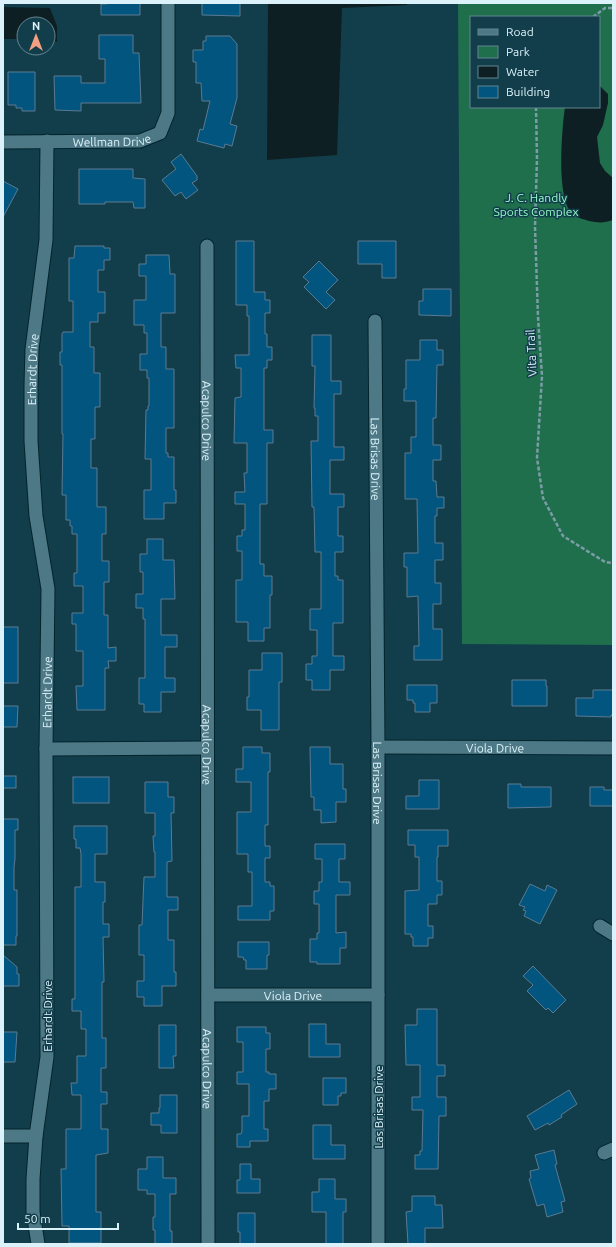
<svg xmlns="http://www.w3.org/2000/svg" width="616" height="1247" viewBox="0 0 616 1247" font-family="Ubuntu,sans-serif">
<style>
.green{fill:#1f6f4c;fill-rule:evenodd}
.water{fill:#0e1f24}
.building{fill:#02557f;stroke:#5a7a92}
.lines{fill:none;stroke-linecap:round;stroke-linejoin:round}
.minor-casing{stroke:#02242d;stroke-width:15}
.path{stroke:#7c9ca7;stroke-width:2.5;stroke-dasharray:4 2;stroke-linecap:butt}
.minor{stroke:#4d7885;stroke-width:13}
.labels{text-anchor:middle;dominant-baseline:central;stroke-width:3;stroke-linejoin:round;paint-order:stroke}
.street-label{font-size:12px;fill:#dcf2fa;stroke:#123e4b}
.park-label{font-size:12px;fill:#96fcc7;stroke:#123e4b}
</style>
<rect width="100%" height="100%" fill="#123e4b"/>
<path class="green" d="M458,3H613V645L462,644ZM471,17H599V107H471Z"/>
<g class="water">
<polygon points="268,3 407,3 407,5 342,8 337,155 267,160"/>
<polygon points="3,7 50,8 57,26 57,42 48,40 48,24 24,24 24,39 3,39"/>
<path d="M599,85L608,94V103L603,125L597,137L600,163L605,171L613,178V220C605,223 598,223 589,221C583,219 577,218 572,213C556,198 562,128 565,107H599Z"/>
</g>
<g class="building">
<polygon points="107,3 140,3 140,15 101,15 101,4 107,4"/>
<polygon points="202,3 240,3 240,16 202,15"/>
<polygon points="99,35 133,35 133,53 139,53 141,103 81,103 81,111 55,110 54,76 81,76 81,83 105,83 105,59 99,59"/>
<polygon points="206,36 230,36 237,44 237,98 230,124 237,126 232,146 225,144 224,148 197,141 200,129 203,130 210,101 202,101 201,83 196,83 196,62 193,62 193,50 203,50 203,41 206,41"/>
<polygon points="8,72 35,72 35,111 22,111 22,108 16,108 16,105 8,105"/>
<polygon points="181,154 197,176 197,180 192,183 198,190 186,199 181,192 175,196 162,180 176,169 171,162"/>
<polygon points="79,169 133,169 133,178 145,179 145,208 134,208 133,202 105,202 105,204 79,204"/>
<polygon points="3,181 18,189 3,217"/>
<polygon points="236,241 254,241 254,292 265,292 265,300 270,300 270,313 265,313 265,334 267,334 267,347 272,347 272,360 267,360 267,368 264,368 264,430 273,430 273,443 267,443 267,504 260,504 260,564 264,564 264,576 272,576 272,595 270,595 270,628 264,628 264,641 248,641 248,622 236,622 236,580 242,580 242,551 237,551 237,536 242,536 242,530 245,530 245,504 235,504 235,492 245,492 244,473 247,473 247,443 234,443 235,398 241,397 241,368 236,368 235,355 249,355 249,316 247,316 247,305 236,305"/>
<polygon points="358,241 396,241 396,278 382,278 382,264 358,264"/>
<polygon points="75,246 104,246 104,248 110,248 110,260 104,260 104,270 98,270 98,292 105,292 105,313 98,313 98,322 90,322 90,347 94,347 94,373 100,373 100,407 95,407 95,439 91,439 91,468 97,468 97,507 106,507 106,534 102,534 102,561 109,561 109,582 104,582 104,615 108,615 108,648 116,647 116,661 108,661 109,668 105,668 105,710 77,710 76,686 83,686 83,651 76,651 76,624 72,624 72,613 83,613 83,586 74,586 74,573 77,573 77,534 72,534 72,526 70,526 70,520 66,520 66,495 62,495 63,434 62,434 62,365 60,365 60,352 62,352 62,334 63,332 73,332 73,301 69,301 69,258 74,258"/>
<polygon points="146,255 169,255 170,274 175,274 175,313 161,313 161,347 166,347 166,369 174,369 174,428 166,428 166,453 168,453 168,457 174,457 174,490 176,490 176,503 164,503 164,519 144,519 144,490 151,490 151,459 145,459 146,410 148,410 148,406 149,406 149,378 147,378 147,370 140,370 140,354 147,354 147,333 144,333 144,325 134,325 134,300 146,300 146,276 139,276 139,264 146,264"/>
<polygon points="319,261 338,280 326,292 335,300 326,309 304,287 309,282 303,277"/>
<polygon points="423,289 451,289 451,316 419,315 419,301 423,301"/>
<polygon points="312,335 331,335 331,381 341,381 341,394 334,394 334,447 344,447 344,460 330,460 330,494 344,494 344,507 338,507 338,536 343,536 343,552 335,552 335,576 338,576 338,580 343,580 343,623 333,623 333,656 344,656 344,670 330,670 330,690 312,690 312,680 306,680 306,664 312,664 312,656 317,656 317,630 310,630 310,609 321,609 321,552 315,552 314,507 312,507 311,441 318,441 318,416 315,416 315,408 314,408 315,366 312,366"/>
<polygon points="420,340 437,340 437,350 443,350 443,365 437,365 436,418 433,418 433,445 441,445 441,460 433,460 433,481 436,481 437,497 444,497 444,508 437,508 437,516 435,516 435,543 443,543 443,560 435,560 435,583 441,583 441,604 433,604 433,629 442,629 442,660 414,660 414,646 419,646 418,596 407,597 407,567 404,567 404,553 418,553 417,499 405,499 405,453 411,453 411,437 416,437 416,401 404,401 404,389 406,389 406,360 420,360"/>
<polygon points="147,539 163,539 163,560 174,560 175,599 161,599 161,635 177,635 177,647 165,647 165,678 175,678 175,692 161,692 161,712 144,712 144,704 139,704 139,678 145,678 145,619 143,619 143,608 136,608 136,594 143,594 143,572 140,572 140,554 147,554"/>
<rect x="3" y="627" width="15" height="56"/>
<polygon points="262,653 282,653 282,682 279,682 279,730 261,730 261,710 247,710 247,697 249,697 249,670 262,670"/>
<polygon points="512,680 546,680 546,686 547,686 547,706 512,706"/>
<polygon points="407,685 437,685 437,703 430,703 430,712 415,712 415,703 413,703 413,700 407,700"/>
<polygon points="593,690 613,690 613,715 611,715 611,717 576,716 576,698 593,698"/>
<polygon points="3,706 18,706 17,727 3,727"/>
<polygon points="243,747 262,747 262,753 270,753 270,772 268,772 268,825 265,825 265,846 270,846 270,858 265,858 265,882 270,882 270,886 274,886 274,911 270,911 270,920 238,920 238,906 252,906 252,872 248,872 248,854 237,854 237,812 251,812 251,782 236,782 236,769 243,769"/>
<polygon points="310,747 330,747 330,764 343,764 343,789 346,789 346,802 336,802 336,822 321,823 321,810 314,810 314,797 311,797"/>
<rect x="3" y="776" width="13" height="12"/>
<rect x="73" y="777" width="36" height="26"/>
<polygon points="419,780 439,780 439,809 406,809 406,796 419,796"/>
<polygon points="145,782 168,782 168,797 174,797 174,813 171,813 172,861 167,862 167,897 178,897 178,910 168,910 168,940 174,940 174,972 176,972 176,986 162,986 162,1006 144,1006 144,997 137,997 137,981 144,981 144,955 139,955 139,925 142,925 144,877 155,877 155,852 154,852 153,836 155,836 155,813 145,813"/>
<polygon points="508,784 521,784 521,787 551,787 551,807 508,808"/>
<polygon points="590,787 604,787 604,790 613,790 613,806 590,806"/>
<polygon points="3,819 18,819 18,830 15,830 15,859 14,867 14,890 17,890 17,936 16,936 16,945 3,945"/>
<polygon points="74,826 107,826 107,854 95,854 95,882 105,882 105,902 103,902 103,924 109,924 109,937 103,937 104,982 102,982 102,1038 106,1038 106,1068 101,1068 101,1092 107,1092 107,1104 101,1104 101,1129 108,1129 108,1153 96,1155 96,1212 101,1212 101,1243 69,1243 69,1226 62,1226 61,1169 66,1169 66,1129 81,1129 81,1095 72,1095 71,1083 77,1083 77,1056 86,1056 86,1029 81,1029 81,1011 72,1011 72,999 75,999 75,887 81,887 81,854 80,848 76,848 76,839 74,839"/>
<polygon points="408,830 448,830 448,846 438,846 438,857 437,857 437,881 442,881 442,895 437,895 437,904 428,904 428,926 433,926 433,938 428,938 428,946 413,946 413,937 411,937 411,934 405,934 405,891 419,890 419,857 415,857 415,845 408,845"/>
<polygon points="315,844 345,844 345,859 339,859 339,882 350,882 350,895 336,895 336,933 346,932 346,948 340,948 340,964 317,964 317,962 310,962 310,939 317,939 317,933 319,933 319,904 314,904 314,891 319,891 319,882 322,882 322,859 315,859"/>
<polygon points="530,884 545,891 547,885 557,890 540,924 524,916 526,911 523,910 525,907 519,905"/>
<polygon points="238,942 269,942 269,955 267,955 267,969 246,969 246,960 244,960 243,957 238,957"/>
<polygon points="3,955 17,967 17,974 19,974 19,986 3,986"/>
<polygon points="533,966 566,1000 553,1013 548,1008 546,1010 527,991 533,985 523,976"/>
<polygon points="417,1009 437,1009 437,1065 445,1065 445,1076 437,1076 437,1097 446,1097 446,1116 439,1116 438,1169 415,1169 415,1155 420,1155 420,1151 422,1151 423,1110 412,1110 412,1097 420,1097 420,1065 406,1065 405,1025 417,1025"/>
<polygon points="309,1024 326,1024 326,1044 340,1044 340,1057 309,1057"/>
<polygon points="159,1025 176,1025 176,1056 173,1056 174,1068 159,1068"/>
<polygon points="237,1027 266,1027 266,1033 270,1033 270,1049 266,1049 266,1072 269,1072 269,1074 276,1074 276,1089 269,1089 269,1101 264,1101 264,1129 268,1129 268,1141 250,1141 250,1147 237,1147 237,1134 241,1134 242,1131 242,1116 249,1116 249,1084 237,1084 237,1072 243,1072 243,1042 237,1042"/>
<polygon points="3,1032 17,1032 15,1062 3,1062"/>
<polygon points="323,1078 346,1078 346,1093 341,1093 341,1096 338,1096 338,1105 323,1105"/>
<polygon points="569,1090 577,1104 561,1115 562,1117 549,1125 548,1123 535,1130 527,1116"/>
<polygon points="160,1095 177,1095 177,1133 161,1133 161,1125 151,1125 151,1113 159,1113 159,1108 160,1108"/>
<polygon points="313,1125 331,1125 331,1145 345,1145 345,1159 313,1159"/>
<polygon points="554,1150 557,1164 555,1165 565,1201 561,1202 563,1212 547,1217 544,1204 537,1206 529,1179 531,1178 530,1171 539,1169 535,1155"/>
<polygon points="147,1157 163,1157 163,1178 176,1178 176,1194 170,1194 170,1231 172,1231 172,1244 155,1244 155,1230 153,1230 153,1217 155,1217 155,1194 147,1194 147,1190 138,1190 138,1169 147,1169"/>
<polygon points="240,1164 251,1164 251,1179 260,1179 260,1193 237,1193 237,1180 240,1180"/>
<polygon points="319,1179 335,1179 335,1199 346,1199 346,1212 343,1212 343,1244 326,1244 326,1212 312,1212 312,1192 319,1192"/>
<polygon points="412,1196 435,1196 435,1205 442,1205 443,1228 425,1228 425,1244 408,1244 406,1212 412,1211"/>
<polygon points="238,1213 255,1213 255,1244 240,1244 240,1232 238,1232"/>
</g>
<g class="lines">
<defs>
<g id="minor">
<path id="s1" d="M3,142L140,141L160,133L168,113V3"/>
<path id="s2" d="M207,246L208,1244"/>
<path id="s3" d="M375,321L378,747V1244"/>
<path id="s4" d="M378,747L613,748"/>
<polyline points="46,749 207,748"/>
<polyline points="600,926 613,934"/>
<path id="s5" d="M208,995H378"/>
<polyline points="3,1136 36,1136"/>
<polyline points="604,1153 613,1149"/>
<path id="s6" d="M38,1244L33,1212V1179L36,1136L47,1057L46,749L48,589L36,516L31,441V385L32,349L46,240L47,141"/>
</g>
</defs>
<use href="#minor" class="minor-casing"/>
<g class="path">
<polyline points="593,17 605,8 613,8"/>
<polyline points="536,107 537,159 535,227 538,317 542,376 537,458 543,498 563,536 605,562 613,563"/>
</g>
<use href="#minor" class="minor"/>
</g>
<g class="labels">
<g class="street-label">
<text stroke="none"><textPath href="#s1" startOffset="109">Wellman Drive</textPath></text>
<text transform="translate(531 353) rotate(-93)">Vita Trail</text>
<text stroke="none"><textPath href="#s6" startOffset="877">Erhardt Drive</textPath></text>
<text stroke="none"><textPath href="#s2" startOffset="175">Acapulco Drive</textPath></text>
<text stroke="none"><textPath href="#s3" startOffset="138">Las Brisas Drive</textPath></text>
<text stroke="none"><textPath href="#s6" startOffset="553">Erhardt Drive</textPath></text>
<text stroke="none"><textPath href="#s2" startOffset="499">Acapulco Drive</textPath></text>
<text stroke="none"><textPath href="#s4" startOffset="117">Viola Drive</textPath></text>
<text stroke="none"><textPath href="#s3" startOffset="462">Las Brisas Drive</textPath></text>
<text stroke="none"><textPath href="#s5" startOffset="85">Viola Drive</textPath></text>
<text transform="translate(47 1016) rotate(-90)">Erhardt Drive</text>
<text stroke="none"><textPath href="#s2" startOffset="823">Acapulco Drive</textPath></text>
<text transform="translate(378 1107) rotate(-90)">Las Brisas Drive</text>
</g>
<g class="park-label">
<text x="536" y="197">J. C. Handly<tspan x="536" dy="14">Sports Complex</tspan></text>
</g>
</g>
<rect width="616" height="1247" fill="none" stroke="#dcf2fa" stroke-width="8"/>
<rect x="470" y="16" width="130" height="92" fill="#123e4b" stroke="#638691"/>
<rect x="478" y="29" width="20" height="6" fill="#4d7885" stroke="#638691"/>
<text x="506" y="36" font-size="12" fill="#dcf2fa">Road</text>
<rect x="478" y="46" width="20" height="12" fill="#1f6f4c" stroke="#638691"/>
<text x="506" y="56" font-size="12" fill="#dcf2fa">Park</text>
<rect x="478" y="66" width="20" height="12" fill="#0e1f24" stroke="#638691"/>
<text x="506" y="76" font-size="12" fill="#dcf2fa">Water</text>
<rect x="478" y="86" width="20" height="12" fill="#02557f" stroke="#638691"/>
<text x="506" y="96" font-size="12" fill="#dcf2fa">Building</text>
<g transform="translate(36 36)"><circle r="19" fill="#123e4b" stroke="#638691"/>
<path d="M0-3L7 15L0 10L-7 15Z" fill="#f39f82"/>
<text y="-6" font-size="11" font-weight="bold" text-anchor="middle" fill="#dcf2fa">N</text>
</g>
<path d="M18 1223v6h100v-6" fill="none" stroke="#dcf2fa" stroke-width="2"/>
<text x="24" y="1223" font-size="12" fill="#dcf2fa" stroke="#123e4b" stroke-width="3" paint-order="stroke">50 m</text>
</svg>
